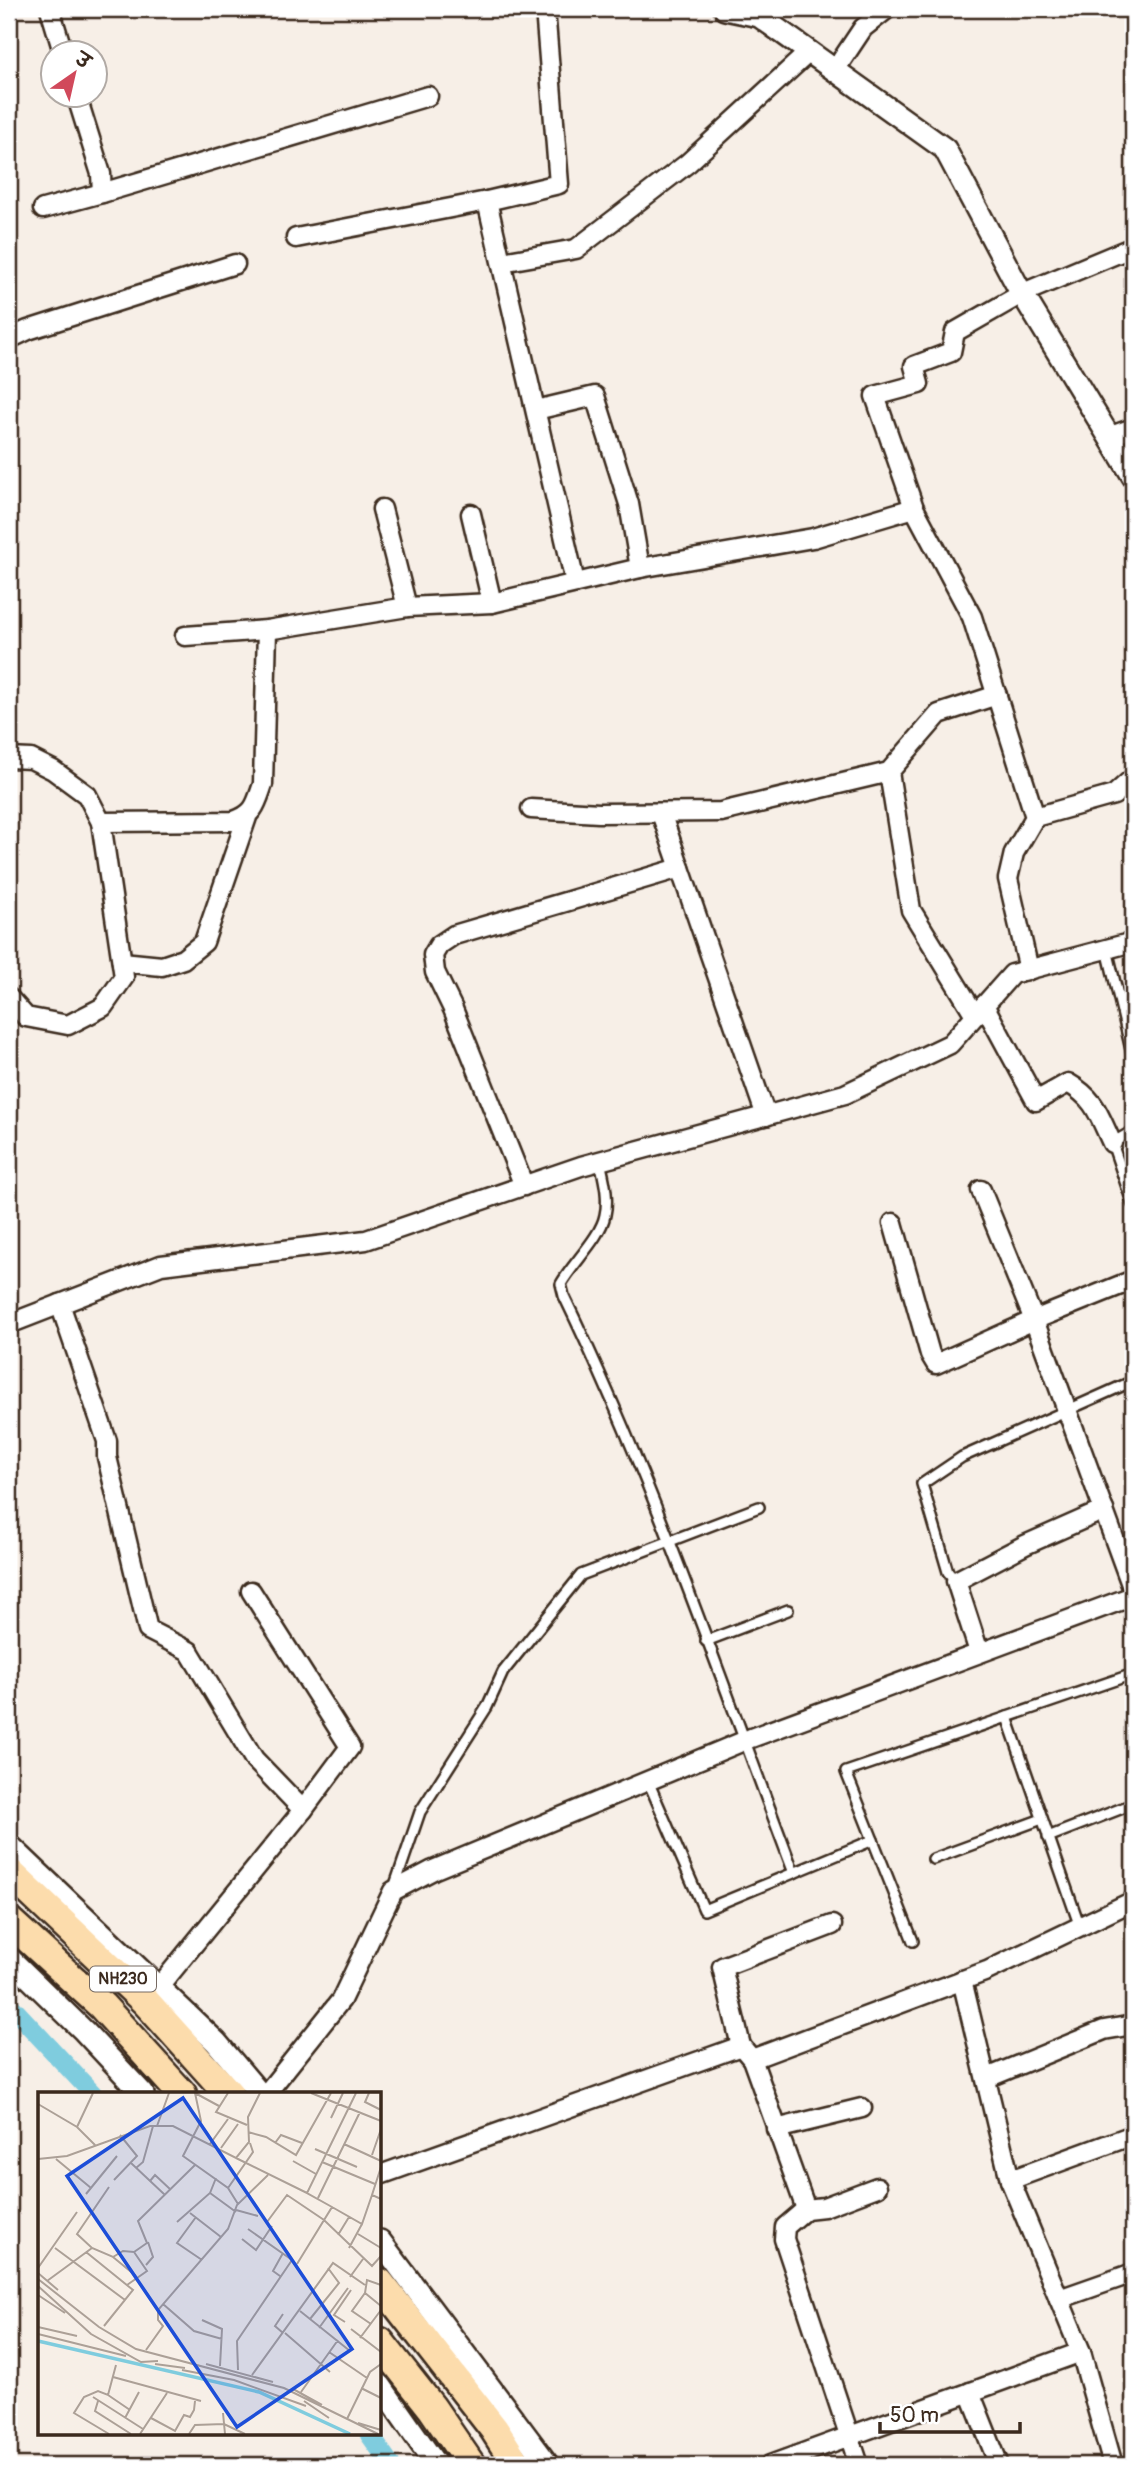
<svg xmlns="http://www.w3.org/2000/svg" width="1142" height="2474" viewBox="0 0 1142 2474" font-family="Pangolin,'Playpen Sans Deva',sans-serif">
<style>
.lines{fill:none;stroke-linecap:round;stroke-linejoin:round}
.canal{stroke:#7fccde;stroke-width:19}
.service-casing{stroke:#3b2a1e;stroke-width:14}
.minor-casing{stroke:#3b2a1e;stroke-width:23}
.tertiary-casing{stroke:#3b2a1e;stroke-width:26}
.trunk-casing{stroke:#3b2a1e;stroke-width:33}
.service{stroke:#fff;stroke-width:9}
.minor{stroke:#fff;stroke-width:18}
.tertiary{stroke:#fff;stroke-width:21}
.trunk{stroke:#fcdcac;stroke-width:28}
.labels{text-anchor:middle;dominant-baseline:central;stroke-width:7;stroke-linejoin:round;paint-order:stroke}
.shield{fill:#fff;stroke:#766a62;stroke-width:2}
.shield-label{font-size:16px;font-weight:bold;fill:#3b2a1e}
.inset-river{fill:none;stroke:#7fccde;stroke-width:3.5}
.inset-road{fill:none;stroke:#aca097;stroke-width:2}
.view{fill:#1d4ed8;fill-opacity:0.15;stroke:#1d4ed8;stroke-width:3.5}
.inset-edge{fill:none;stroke:#3b2a1e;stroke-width:3.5}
</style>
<rect width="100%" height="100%" fill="#f7efe7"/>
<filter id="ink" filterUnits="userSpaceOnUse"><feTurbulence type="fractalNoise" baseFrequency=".0143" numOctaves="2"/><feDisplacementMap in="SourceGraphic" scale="14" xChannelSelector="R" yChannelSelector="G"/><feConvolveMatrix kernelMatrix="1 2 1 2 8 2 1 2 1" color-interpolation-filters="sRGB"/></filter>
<g filter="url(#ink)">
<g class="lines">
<g class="canal">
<polyline points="9,2004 93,2094"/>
<polyline points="369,2434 391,2465"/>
</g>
<defs>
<g id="service">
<polyline points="1107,949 1133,1058"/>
<polyline points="1133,1131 1112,1143 1133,1205"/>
<path d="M600,1161C604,1179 609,1197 605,1215C601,1237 572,1264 561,1284L564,1296C654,1482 721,1680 794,1873"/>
<polyline points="956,1581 948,1572 922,1484 962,1457 1133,1381"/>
<polyline points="706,1641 788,1610"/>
<polyline points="1007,1717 1080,1927"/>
<polyline points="648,1781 704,1910 873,1840"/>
<polyline points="1048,1837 1133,1804"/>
<polyline points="933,1859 1042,1819"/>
<polyline points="394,1888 420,1812 487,1707 503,1672 581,1575 759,1507"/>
<polyline points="913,1941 846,1772 1133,1674"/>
</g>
<g id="minor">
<polyline points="50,9 63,52"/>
<polyline points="835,70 863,28 887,9"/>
<polyline points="76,94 101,174 102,193"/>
<polyline points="487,201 574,578"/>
<polyline points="43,209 102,193 428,96"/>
<polyline points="296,238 487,201 559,184 545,9"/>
<polyline points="502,262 576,249 688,163 810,51"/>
<polyline points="9,339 28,330 235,264"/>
<polyline points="536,410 595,396 629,504 640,568"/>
<polyline points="1111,436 1133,428"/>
<polyline points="382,509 407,607"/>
<polyline points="471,514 492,603"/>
<polyline points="185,636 267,630"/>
<path d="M9,758L31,759L53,770L87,795L101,822L234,821C255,814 256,804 263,784L267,630L407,607L492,603L640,568L813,538L914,508"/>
<polyline points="889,772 911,910 975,1015"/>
<polyline points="531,809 599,813 721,812 889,772 939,714 997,695"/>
<polyline points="661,813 766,1116"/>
<polyline points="1035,817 1114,795 1133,778"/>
<polyline points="122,962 162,966 183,959 204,942 247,817"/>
<polyline points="1029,970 1008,879 1014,853 1035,817 972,617 914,508 875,396 919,384 914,366 951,352 955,332 1023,293 1133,247"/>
<polyline points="9,998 26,1017 68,1025 103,1007 124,977 101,822"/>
<path d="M984,1005L1036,1101L1068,1083C1096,1099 1099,1116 1112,1143"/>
<polyline points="524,1186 453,1009 435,972 433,955 439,945 454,935 680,868"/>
<polyline points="981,1190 1034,1320 1133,1590"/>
<polyline points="893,1223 930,1354 936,1364 1034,1320 1133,1280"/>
<polyline points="60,1304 107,1441 107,1457 148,1630 189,1651 254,1759 303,1810"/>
<polyline points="9,1324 161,1265 366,1240 581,1166 845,1094 950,1044 1012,974 1133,942"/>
<polyline points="979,1652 956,1581 1025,1545 1104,1510"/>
<polyline points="962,1980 1010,2180 1081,2352 1113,2465"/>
<polyline points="159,1987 303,1810 350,1747 251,1591"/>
<polyline points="741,2046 722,1967 832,1925"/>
<polyline points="752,2059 806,2209"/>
<polyline points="987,2078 1104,2030 1133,2025"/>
<polyline points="266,2094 341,2000 393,1891 433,1870 751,1738 1133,1596"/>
<polyline points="776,2129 862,2108"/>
<polyline points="380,2175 741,2046 752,2059 987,1971 1133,1901"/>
<polyline points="1010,2180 1133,2135"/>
<polyline points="1059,2299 1133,2273"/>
<polyline points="970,2392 999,2465"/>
<polyline points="770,2465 1081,2352"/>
<polyline points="859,2465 784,2239 785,2227 806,2209 824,2207 877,2187"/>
</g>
<g id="tertiary">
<polyline points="725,9 759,16 945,149 1017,285 1133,476"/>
<polyline points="9,1845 216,2042 260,2094"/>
<polyline points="9,1958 84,2031 143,2094"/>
<polyline points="380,2241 548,2465"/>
<polyline points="380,2385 436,2465"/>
</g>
<g id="trunk">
<polyline points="9,1872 146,2002 229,2094"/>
<polyline points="9,1921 102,2006 182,2094"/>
<polyline points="380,2283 494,2429 517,2465"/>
<polyline points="380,2342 432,2408 471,2465"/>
</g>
</defs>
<use href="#service" class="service-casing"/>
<use href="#minor" class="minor-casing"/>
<use href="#tertiary" class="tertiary-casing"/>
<use href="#trunk" class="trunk-casing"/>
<use href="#service" class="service"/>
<use href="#minor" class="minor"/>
<use href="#tertiary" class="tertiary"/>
<use href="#trunk" class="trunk"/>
</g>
</g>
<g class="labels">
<rect class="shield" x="90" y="1966.5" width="66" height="25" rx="5"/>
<g class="shield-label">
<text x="123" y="1979">NH230</text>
</g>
</g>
<g transform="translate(38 2092)">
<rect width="343" height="343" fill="#f7efe7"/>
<path class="inset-river" d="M0,249L221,300L312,342"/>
<path class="inset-road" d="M157,1L163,29L145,64L190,96L200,112M157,1L181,14M190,1L178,20L209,33M273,1L343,29M331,1L327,10L343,18M0,12L39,35L57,53M293,26L305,1M119,34L131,1M39,35L55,1M210,40L228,45L258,63L293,1M237,51L243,43L264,51M172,52L190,27M306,52L343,69M183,56L200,32M277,57L319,75M334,63L343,37M198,66L269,101M0,67L29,64L112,34H135L198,66L211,50L210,25L222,1M18,67L53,96M255,69L278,82M284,70L337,92M93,71L127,103M343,75L334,103L343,107M98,76L105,70L115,34M76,88L99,64L82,43M112,89L117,83L133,98M71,95L39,142L54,156L75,165L85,159L96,160L109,151L100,129L157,73M190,96L215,60L212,51M172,101L198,120M48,102L79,64M280,106L322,20M294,115L324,132L334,103M198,118L220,124M152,121L183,145M158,125L139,151L164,168M139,130L172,101L178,86M229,130L249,103L286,128L334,174L343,164M210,137L254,168M320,142L343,156M300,143L311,125M204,147L218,158L234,134M17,156L87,208M311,156L324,132M48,160L95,198L66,234M75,165L98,184M259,172L294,115L269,101L318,1M108,173L115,165L110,150M0,176L39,120M0,181L20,198M242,184L235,179L245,161M312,185L325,167M0,187L61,235L98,257L246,296L340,342M9,189L54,156M89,193L109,179L96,160M0,194L53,242L103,270L120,269M327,201L329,188L343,193M0,203L27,221M125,212L156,239L184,247M262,219L312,259M272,227L301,191L290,176M164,228L184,237L182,274M307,230L296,223L313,198M333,232L314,219L327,201L343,214M0,235L39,244M281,236L310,196M313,237L343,260M245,241L237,234L245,222M247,241L292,280M0,242L88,264M322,246L343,218M108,258L125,234L120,228V218L190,137L199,113L230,83M291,260L329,286M117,272L147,276M168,272L235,290M144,278L196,288L268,314M200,278L199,249L254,168M214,283L295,171L327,193M75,285L163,309M323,296L343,306M255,297L284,313M263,300L300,248M70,303L92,318M55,305L105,337M60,309L57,319L93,342M266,309L291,326M185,321L187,342M87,326L101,300M113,326L137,339L146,323L152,325L156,318L157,309M309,327L332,280L343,272M320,331L343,338M71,342L36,321L46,305L60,299L70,303L78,273M102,342L129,301M151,342L157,333L186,332L207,342"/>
<path class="view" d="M145,6L314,257L199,335L29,84Z"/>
<rect width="343" height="343" class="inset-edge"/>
</g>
<rect width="1142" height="2474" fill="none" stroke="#fff" stroke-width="35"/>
<rect x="18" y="18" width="1107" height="2439" fill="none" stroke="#3b2a1e" stroke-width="2.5" filter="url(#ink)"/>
<g transform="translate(74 74) rotate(34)"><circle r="33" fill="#ffffff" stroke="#b1aaa5" stroke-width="2"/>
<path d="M0-5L12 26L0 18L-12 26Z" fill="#d1495b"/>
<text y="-10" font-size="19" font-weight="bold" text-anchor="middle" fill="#3b2a1e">उ</text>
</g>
<path d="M880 2422v10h140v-10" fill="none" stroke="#3b2a1e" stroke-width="3.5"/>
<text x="890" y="2422" font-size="21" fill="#3b2a1e" stroke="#ffffff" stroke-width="5" paint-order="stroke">50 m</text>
</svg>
